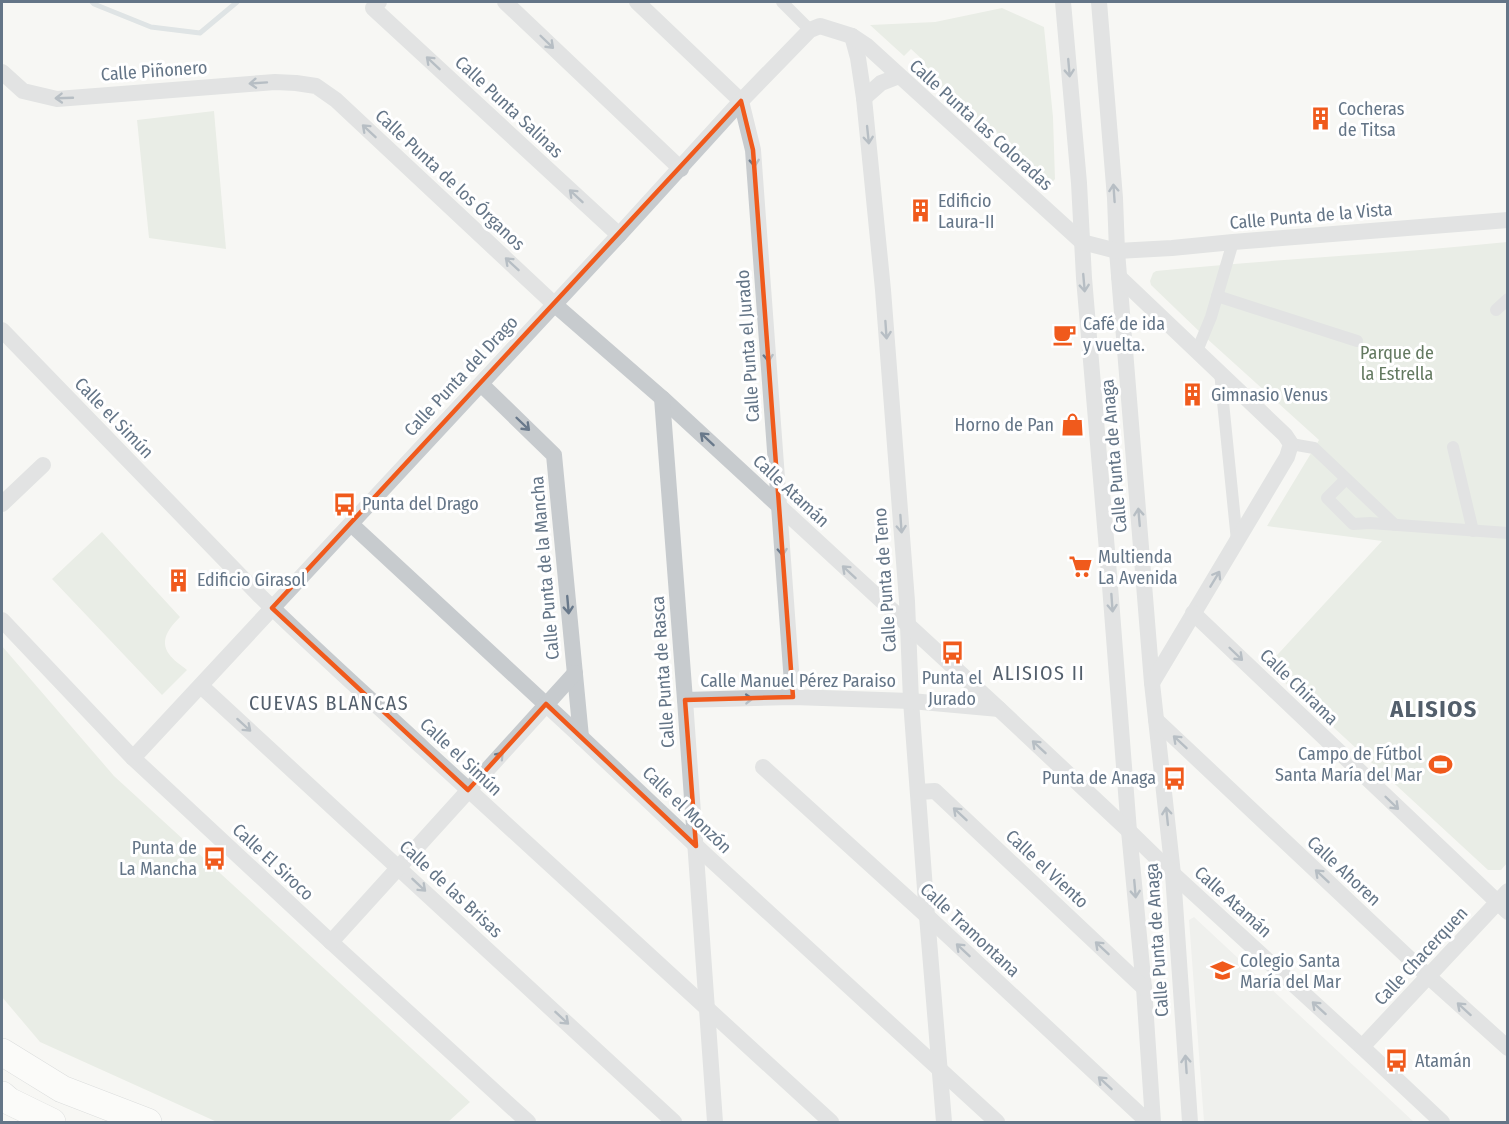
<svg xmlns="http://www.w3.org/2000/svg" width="1509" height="1124" viewBox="0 0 1509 1124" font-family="'Fira Sans Condensed',sans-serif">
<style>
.built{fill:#e5e6e5}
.green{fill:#d8e0d5}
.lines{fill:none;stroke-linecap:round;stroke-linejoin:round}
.stream{stroke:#c1ccd2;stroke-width:5}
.primary-casing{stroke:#babec2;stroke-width:28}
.pedestrian{stroke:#c7cbce;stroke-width:12}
.minor{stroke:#c7cbce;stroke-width:16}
.primary{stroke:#fff;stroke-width:27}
.oneway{stroke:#69798b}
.marked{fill:none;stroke:#f05a1c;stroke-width:4.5;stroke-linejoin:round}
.labels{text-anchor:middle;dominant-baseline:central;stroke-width:6;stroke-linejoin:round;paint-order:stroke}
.street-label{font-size:18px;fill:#647587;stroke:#fff}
.poi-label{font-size:18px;fill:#647587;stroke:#fff;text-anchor:start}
.park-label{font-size:18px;fill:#637960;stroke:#fff}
.neighbourhood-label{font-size:20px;letter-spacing:1.5px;fill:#535f6c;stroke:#fff}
.district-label{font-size:24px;font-weight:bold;letter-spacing:1.5px;fill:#535f6c;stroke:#fff}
</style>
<rect width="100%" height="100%" fill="#f7f7f4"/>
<polygon class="built" points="1194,917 1414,1122 1204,1122 1189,920"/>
<g class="green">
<polygon points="1002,8 1044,27 1053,117 1055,179 1046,189 918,70 925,62 911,49 904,56 870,25 935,22"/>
<polygon points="214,111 226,249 149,238 137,120"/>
<path d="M1507,242L1508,862L1501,870H1488L1267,666L1382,541L1267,526L1319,440L1204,336L1151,285L1150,281L1153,273L1156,271C1273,259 1391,254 1507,242Z"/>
<path d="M102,532L180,617C170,627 159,640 169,654C173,660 181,665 187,670L162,695L52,579Z"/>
<polygon points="2,646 114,776 470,1102 448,1122 217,1122 40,1042 2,997"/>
</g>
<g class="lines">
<polyline class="stream" points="92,2 94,4 151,27 200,33 237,2"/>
<defs>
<g id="primary">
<polyline points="2,1052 62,1089 148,1122"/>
<polyline points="2,1095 9,1101 52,1122"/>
</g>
</defs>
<use href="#primary" class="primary-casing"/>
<g class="pedestrian">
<polyline points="782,2 810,30"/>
<polyline points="1217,296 1357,341"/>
<polyline points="1496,310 1508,299"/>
<polyline points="1197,351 1211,317 1233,242"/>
<polyline points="1220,372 1237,541"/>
<polyline points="1291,444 1314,448 1395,525"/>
<polyline points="1453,447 1473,531"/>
<polyline points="1346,479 1327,498 1353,524 1370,523 1508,533"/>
</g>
<g class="minor">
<polyline points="379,2 373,8 619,235"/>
<polyline points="505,2 681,169"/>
<polyline points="637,2 741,101 753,150 793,697"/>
<polyline points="1063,2 1079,183 1084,278 1110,586 1129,831 1144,988 1153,1122"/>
<polyline points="1099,2 1115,198 1117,251 1152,683 1173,874 1190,1122"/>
<polyline points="852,36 858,58 864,98 883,290 907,601 911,701 927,916 944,1122"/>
<polyline points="2,72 23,91 57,99 275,82 296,83 316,86 336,100 554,304 662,398 999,709 1129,831 1173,874 1362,1047 1442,1122"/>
<polyline points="864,98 881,83 899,76"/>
<polyline points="1119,277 1285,435 1291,444 1287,457 1152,683"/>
<path d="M2,330L258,594C312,647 368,697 424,749C559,874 696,997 831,1122"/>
<polyline points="481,384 554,455 581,737"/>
<polyline points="662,398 685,700 715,1122"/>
<polyline points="2,504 43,465"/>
<polyline points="351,524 581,737 708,857 997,1122"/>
<polyline points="1193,613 1508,912"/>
<polyline points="2,620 133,758 331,942 528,1122"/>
<polyline points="201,686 674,1122"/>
<polyline points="685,700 793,697 911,701 999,709"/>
<polyline points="1156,720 1429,977 1508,1048"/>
<polyline points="133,758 619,235 741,101 810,30 820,26 852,36 867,46 1082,242 1117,251 1172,248 1233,242 1508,220"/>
<polyline points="763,767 927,916 1148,1122"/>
<polyline points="918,792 935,791 1144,988"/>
<polyline points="331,942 575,673"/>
<polyline points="1362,1047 1508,891"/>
</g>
<use href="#primary" class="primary"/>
</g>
<defs><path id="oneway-shaft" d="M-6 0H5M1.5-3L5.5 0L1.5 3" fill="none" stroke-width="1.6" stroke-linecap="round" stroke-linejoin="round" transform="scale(1.5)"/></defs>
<g class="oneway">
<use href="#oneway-shaft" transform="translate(547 42) rotate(44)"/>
<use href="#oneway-shaft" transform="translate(433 63) rotate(-137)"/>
<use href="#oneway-shaft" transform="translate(1069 68) rotate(85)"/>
<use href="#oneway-shaft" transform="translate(258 83) rotate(176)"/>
<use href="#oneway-shaft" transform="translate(64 98) rotate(178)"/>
<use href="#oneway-shaft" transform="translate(369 131) rotate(-137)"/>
<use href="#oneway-shaft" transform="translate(868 135) rotate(84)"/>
<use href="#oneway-shaft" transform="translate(754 158) rotate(85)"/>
<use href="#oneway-shaft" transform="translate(1114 193) rotate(-94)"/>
<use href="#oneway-shaft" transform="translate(576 196) rotate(-137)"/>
<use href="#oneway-shaft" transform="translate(512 264) rotate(-137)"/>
<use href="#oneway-shaft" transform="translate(1084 283) rotate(85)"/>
<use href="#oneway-shaft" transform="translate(886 330) rotate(86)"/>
<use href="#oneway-shaft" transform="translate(768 353) rotate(86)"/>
<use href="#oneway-shaft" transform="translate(523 424) rotate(44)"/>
<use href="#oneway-shaft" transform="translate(707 439) rotate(-137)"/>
<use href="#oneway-shaft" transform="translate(1139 517) rotate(-95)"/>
<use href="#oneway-shaft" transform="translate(901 524) rotate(86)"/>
<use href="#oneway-shaft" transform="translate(782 547) rotate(86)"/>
<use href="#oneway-shaft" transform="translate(849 572) rotate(-137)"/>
<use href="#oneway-shaft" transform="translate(1215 579) rotate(-59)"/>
<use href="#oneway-shaft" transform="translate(1112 603) rotate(86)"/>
<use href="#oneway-shaft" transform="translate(568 605) rotate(85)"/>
<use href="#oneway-shaft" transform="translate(1236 654) rotate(44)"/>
<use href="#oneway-shaft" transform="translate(744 699) rotate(-2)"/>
<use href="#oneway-shaft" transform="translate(244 725) rotate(42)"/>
<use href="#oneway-shaft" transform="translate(1180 742) rotate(-137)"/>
<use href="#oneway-shaft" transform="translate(1039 747) rotate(-137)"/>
<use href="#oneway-shaft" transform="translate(497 759) rotate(-48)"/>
<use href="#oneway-shaft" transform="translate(1392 803) rotate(44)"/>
<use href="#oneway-shaft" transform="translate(960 814) rotate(-137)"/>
<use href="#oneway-shaft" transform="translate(1167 816) rotate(-96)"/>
<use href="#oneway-shaft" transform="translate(1322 876) rotate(-137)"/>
<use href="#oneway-shaft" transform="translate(419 885) rotate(43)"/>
<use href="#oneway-shaft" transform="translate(1135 889) rotate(85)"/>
<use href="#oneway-shaft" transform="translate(1102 948) rotate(-137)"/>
<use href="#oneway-shaft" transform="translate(963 950) rotate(-137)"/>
<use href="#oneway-shaft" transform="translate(1319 1008) rotate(-138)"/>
<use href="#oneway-shaft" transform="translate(1464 1009) rotate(-138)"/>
<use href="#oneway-shaft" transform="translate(562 1018) rotate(43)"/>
<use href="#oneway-shaft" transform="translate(1186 1064) rotate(-94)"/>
<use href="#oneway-shaft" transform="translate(1105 1083) rotate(-137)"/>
</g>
<path d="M0 0H1509V1124H0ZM741,101L753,150L793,697L685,700L696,846L546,704L468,790L272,608Z" fill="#f7f7f4" fill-opacity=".55" fill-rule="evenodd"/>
<path class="marked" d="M741,101L753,150L793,697L685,700L696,846L546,704L468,790L272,608Z"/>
<defs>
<symbol id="building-bare" viewBox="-9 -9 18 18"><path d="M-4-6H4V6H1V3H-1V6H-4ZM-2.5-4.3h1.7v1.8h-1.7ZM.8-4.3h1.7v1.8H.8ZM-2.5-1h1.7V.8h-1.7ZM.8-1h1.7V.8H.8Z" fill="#f05a1c" stroke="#fff" stroke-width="2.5" paint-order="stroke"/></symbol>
<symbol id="cafe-bare" viewBox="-9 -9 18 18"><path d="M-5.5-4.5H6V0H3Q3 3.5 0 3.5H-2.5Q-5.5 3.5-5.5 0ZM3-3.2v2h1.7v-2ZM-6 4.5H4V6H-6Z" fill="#f05a1c" stroke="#fff" stroke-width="2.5" paint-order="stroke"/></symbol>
<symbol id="shop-bare" viewBox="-9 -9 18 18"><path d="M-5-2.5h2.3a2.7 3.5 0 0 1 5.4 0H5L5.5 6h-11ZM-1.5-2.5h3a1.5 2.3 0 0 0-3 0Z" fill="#f05a1c" stroke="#fff" stroke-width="2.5" paint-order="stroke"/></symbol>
<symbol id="bus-bare" viewBox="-9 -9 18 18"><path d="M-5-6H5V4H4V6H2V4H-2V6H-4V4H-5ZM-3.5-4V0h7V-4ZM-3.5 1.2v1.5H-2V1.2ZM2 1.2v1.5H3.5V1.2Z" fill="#f05a1c" stroke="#fff" stroke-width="2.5" paint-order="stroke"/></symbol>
<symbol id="supermarket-bare" viewBox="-9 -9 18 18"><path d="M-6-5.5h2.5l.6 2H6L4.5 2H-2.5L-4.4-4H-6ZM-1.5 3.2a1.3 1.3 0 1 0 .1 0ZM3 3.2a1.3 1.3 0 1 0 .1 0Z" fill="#f05a1c" stroke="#fff" stroke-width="2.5" paint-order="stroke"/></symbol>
<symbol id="stadium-bare" viewBox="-9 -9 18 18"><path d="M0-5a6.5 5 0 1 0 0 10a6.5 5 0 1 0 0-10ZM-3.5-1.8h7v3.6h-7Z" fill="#f05a1c" stroke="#fff" stroke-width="2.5" paint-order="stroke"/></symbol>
<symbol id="school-bare" viewBox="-9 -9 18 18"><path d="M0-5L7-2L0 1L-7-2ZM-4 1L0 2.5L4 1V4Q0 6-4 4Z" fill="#f05a1c" stroke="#fff" stroke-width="2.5" paint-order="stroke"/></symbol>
</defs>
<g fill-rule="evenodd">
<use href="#building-bare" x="1304" y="102" width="33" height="33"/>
<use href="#building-bare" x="904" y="194" width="33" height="33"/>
<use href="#cafe-bare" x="1048" y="318" width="33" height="33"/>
<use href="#building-bare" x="1176" y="378" width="33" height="33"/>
<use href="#shop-bare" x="1056" y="408" width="33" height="33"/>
<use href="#bus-bare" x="328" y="488" width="33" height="33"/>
<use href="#supermarket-bare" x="1064" y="550" width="33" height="33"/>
<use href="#building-bare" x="162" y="564" width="33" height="33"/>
<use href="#bus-bare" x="936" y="636" width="33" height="33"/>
<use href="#stadium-bare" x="1424" y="748" width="33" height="33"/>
<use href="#bus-bare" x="1158" y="762" width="33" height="33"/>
<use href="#bus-bare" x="198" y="842" width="33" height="33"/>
<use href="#school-bare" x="1206" y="954" width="33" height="33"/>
<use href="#bus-bare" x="1380" y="1044" width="33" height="33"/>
</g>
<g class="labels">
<g class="street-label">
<text transform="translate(154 71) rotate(-4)">Calle Piñonero</text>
<text transform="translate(509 107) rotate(43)">Calle Punta Salinas</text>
<text transform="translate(981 125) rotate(42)">Calle Punta las Coloradas</text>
<text transform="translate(450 180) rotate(43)">Calle Punta de los Órganos</text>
<text transform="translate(1311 216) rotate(-5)">Calle Punta de la Vista</text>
<text transform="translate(748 346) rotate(-94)">Calle Punta el Jurado</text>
<text transform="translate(461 376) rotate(-47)">Calle Punta del Drago</text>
<text transform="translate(114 418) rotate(46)">Calle el Simún</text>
<text transform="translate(1114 456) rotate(-95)">Calle Punta de Anaga</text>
<text transform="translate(791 491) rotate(43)">Calle Atamán</text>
<text transform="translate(545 568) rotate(-95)">Calle Punta de la Mancha</text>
<text transform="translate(885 580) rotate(-94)">Calle Punta de Teno</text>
<text transform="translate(663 672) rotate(-94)">Calle Punta de Rasca</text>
<text x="798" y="681">Calle Manuel Pérez Paraiso</text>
<text transform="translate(1299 687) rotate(44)">Calle Chirama</text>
<text transform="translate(461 757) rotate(43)">Calle el Simún</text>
<text transform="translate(687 810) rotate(44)">Calle el Monzón</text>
<text transform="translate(273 862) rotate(43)">Calle El Siroco</text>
<text transform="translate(1047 869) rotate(43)">Calle el Viento</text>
<text transform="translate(1344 871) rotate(43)">Calle Ahoren</text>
<text transform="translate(451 889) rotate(43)">Calle de las Brisas</text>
<text transform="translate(1233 902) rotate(42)">Calle Atamán</text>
<text transform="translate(970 930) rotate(43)">Calle Tramontana</text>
<text transform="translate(1157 940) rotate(-94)">Calle Punta de Anaga</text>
<text transform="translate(1421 956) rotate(-47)">Calle Chacerquen</text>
</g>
<g class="poi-label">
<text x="1338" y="109">Cocheras<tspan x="1338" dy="21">de Titsa</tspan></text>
<text x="938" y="201">Edificio<tspan x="938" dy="21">Laura-II</tspan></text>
<text x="1083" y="324">Café de ida<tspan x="1083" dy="21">y vuelta.</tspan></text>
<text x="1211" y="395">Gimnasio Venus</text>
<text x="1054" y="425" text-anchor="end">Horno de Pan</text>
<text x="362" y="504">Punta del Drago</text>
<text x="1098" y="557">Multienda<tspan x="1098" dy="21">La Avenida</tspan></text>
<text x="197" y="580">Edificio Girasol</text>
<text x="952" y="678" text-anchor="middle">Punta el<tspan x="952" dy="21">Jurado</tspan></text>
<text x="1422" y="754" text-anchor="end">Campo de Fútbol<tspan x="1422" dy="21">Santa María del Mar</tspan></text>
<text x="1156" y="778" text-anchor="end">Punta de Anaga</text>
<text x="197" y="848" text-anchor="end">Punta de<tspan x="197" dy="21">La Mancha</tspan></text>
<text x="1240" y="961">Colegio Santa<tspan x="1240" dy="21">María del Mar</tspan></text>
<text x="1415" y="1061">Atamán</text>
</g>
<g class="park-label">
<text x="1397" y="353">Parque de<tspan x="1397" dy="21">la Estrella</tspan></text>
</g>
<g class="neighbourhood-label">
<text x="1039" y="673">ALISIOS II</text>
<text x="329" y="703">CUEVAS BLANCAS</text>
</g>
<g class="district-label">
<text x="1434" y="709">ALISIOS</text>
</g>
</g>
<rect width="1509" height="1124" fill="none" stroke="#647587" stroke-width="6"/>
</svg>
